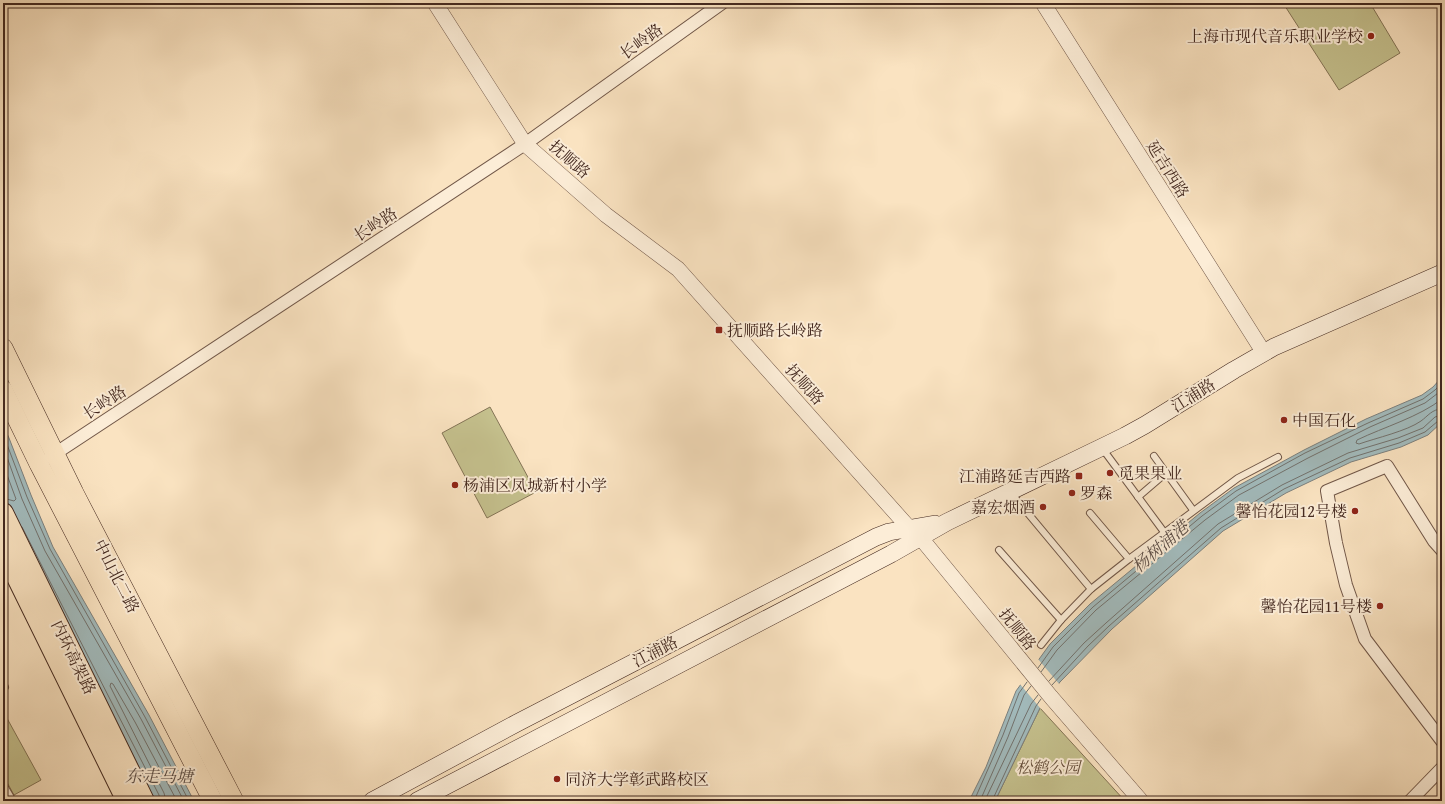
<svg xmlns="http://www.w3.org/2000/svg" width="1445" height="804" viewBox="0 0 1445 804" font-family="'Gentium Book Plus','Noto Serif SC',serif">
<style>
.green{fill:#c5c18e;stroke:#847456}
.water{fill:#a2bbbd;stroke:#7c807e}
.pier{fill:#fae3c1}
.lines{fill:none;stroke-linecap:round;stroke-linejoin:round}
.shore{stroke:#72726e;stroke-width:1}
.service-casing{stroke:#715748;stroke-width:8}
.minor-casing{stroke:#715748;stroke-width:14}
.tertiary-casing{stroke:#715748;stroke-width:16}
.secondary-casing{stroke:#43281f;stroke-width:18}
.primary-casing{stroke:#43281f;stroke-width:20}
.trunk-casing{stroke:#43281f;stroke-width:22}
.service{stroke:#fcedd7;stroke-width:6}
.minor{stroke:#fcedd7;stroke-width:12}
.tertiary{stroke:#fcedd7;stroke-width:15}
.secondary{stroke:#fcedd7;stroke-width:17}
.primary{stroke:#fae3c1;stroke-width:19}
.trunk{stroke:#fae3c1;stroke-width:20}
.poi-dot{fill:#8f2418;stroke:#fcedd7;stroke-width:1.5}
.labels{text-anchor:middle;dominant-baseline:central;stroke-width:4;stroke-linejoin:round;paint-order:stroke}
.poi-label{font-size:16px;fill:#43281f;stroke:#fcedd7;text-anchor:start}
.street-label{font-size:16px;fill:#43281f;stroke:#fcedd7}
.park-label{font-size:16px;font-style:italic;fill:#644e3b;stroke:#fcedd7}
.water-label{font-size:17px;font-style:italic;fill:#5b4d46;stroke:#fcedd7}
</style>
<rect width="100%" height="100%" fill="#fae3c1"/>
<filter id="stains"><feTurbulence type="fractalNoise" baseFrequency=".005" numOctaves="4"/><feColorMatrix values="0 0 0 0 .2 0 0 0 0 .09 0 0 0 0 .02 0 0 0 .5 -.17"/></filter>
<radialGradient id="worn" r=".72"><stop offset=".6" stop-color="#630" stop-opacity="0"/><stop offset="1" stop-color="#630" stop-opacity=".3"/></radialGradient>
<g class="green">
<polygon points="1283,3 1370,3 1400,53 1339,90"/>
<polygon points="490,407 536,492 487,518 442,433"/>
<polygon points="1040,708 1125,801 995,801"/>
<polygon points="3,711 41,780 14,795 3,775"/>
</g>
<g class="water">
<polygon points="1442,377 1442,422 1428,435 1401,447 1351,462 1286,493 1223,531 1112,629 1060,682 1040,708 995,801 969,801 986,767 1016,691 1050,644 1090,604 1200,513 1234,488 1304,450 1366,419 1422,395 1433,387"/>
<polygon points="3,425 9,438 31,495 53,547 149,715 194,801 152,801 3,510"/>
</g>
<polygon class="pier" points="1038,659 1060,685 1041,709 1019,683"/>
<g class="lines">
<g class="shore">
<path d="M1442,399C1419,417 1384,427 1357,440L1356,443L1359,444C1376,438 1407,431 1421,421C1428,416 1432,409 1442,409"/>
<polyline points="3,434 27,497 50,549 145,717 189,801"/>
<polyline points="3,446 22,499 45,551 141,719 184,801"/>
<polyline points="3,464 16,499 14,501 3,498"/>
<polyline points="22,527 159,795 160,801"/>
<polyline points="1038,668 1053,647 1093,607 1202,516 1236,491 1305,453 1368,423 1423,399 1435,390 1442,383"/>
<polyline points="1041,672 1057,650 1096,610 1205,520 1239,495 1308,458 1370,427 1425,403 1442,390"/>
<polyline points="1049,681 1084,643 1106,623 1218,524 1282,485 1348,453 1398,438 1423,428 1435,417 1442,415"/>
<polyline points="1052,685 1088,646 1109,626 1221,528 1284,489 1350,458 1399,443 1425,432 1438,421 1442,420"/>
<polyline points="166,801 164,793 110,686 111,683 113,684 135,722 177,801"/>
<polyline points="974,801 1003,735 1019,693 1027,682"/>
<polyline points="980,801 1008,737 1024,695 1031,686"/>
<polyline points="986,801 987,796 1031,704 1038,695"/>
<polyline points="992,801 1036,706 1041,699"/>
</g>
<defs>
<g id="service">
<polyline points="1102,448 1164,532"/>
<polyline points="1154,456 1193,510"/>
<polyline points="1011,493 1091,589"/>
<polyline points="1138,497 1166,473"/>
<polyline points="1090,513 1129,559"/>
<polyline points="999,550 1061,620"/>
<polyline points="1041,645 1061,620 1091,589 1129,559 1238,478 1278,457"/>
<polyline points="3,683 5,687 3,688"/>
<polyline points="3,784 13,801"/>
</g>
<g id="minor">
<polyline points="50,457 525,144 722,3"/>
<polyline points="1442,550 1434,541 1387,466 1327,491 1336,543 1346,585 1365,639 1442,741"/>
<polyline points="1410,801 1442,768"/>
</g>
<g id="tertiary">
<polyline points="435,3 525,144 606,215 678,269 910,529 920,537 1051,697 1141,801"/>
<polyline points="1043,3 1264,353"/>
</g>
<g id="secondary">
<polyline points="372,801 517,723 876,537 889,532 935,524"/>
<polyline points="417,801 891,554 947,522 1125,436 1145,425 1234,370 1274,347 1442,273"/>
</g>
<g id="primary">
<polyline points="3,348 74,493 234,801"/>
<polyline points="3,390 39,464 213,801"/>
</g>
<g id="trunk">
<polyline points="3,513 144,801"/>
<polyline points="3,549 127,801"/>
</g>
</defs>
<use href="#service" class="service-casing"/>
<use href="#minor" class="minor-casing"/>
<use href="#tertiary" class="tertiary-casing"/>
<use href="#secondary" class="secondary-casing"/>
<use href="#primary" class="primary-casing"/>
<use href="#trunk" class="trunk-casing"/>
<use href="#service" class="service"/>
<use href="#minor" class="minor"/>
<use href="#tertiary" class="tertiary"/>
<use href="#secondary" class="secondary"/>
<use href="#primary" class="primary"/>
<use href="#trunk" class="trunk"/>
</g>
<g class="poi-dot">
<circle cx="1371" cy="36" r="4"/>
<rect x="715" y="326" width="8" height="8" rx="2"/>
<circle cx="1284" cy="420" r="4"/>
<circle cx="1110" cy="473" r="4"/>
<rect x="1075" y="472" width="8" height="8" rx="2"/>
<circle cx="455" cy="485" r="4"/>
<circle cx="1072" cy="493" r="4"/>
<circle cx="1043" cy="507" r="4"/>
<circle cx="1355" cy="511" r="4"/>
<circle cx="1380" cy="606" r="4"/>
<circle cx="557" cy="779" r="4"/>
</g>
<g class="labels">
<g class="poi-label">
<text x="1363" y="36" text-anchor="end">上海市现代音乐职业学校</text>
<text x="727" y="330">抚顺路长岭路</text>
<text x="1292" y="420">中国石化</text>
<text x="1118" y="473">觅果果业</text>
<text x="1071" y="476" text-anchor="end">江浦路延吉西路</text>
<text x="463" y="485">杨浦区凤城新村小学</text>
<text x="1080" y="493">罗森</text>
<text x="1035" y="507" text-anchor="end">嘉宏烟酒</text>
<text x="1347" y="511" text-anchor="end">馨怡花园12号楼</text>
<text x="1372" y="606" text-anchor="end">馨怡花园11号楼</text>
<text x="565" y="779">同济大学彰武路校区</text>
</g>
<g class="street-label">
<text transform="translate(641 41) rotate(-36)">长岭路</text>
<text transform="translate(570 159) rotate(41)">抚顺路</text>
<text transform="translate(1168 169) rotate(58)">延吉西路</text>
<text transform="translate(375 224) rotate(-33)">长岭路</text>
<text transform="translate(805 384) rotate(48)">抚顺路</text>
<text transform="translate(1193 395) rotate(-32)">江浦路</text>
<text transform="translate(104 402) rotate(-33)">长岭路</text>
<text transform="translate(117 576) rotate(63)">中山北二路</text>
<text transform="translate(1018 629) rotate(51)">抚顺路</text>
<text transform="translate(655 651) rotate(-27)">江浦路</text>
<text transform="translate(74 657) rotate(64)">内环高架路</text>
</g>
<g class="park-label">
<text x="1048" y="767">松鹤公园</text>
</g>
<g class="water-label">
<text transform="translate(1160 546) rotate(-41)">杨树浦港</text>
<text x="159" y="775">东走马塘</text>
</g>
</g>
<rect width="1445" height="804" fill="none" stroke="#fae3c1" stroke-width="16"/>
<rect x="4" y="4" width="1437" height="796" fill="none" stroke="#43281f" stroke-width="2"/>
<rect x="8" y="8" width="1429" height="788" fill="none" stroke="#43281f"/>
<rect width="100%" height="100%" filter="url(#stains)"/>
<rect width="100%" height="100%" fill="url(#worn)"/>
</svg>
